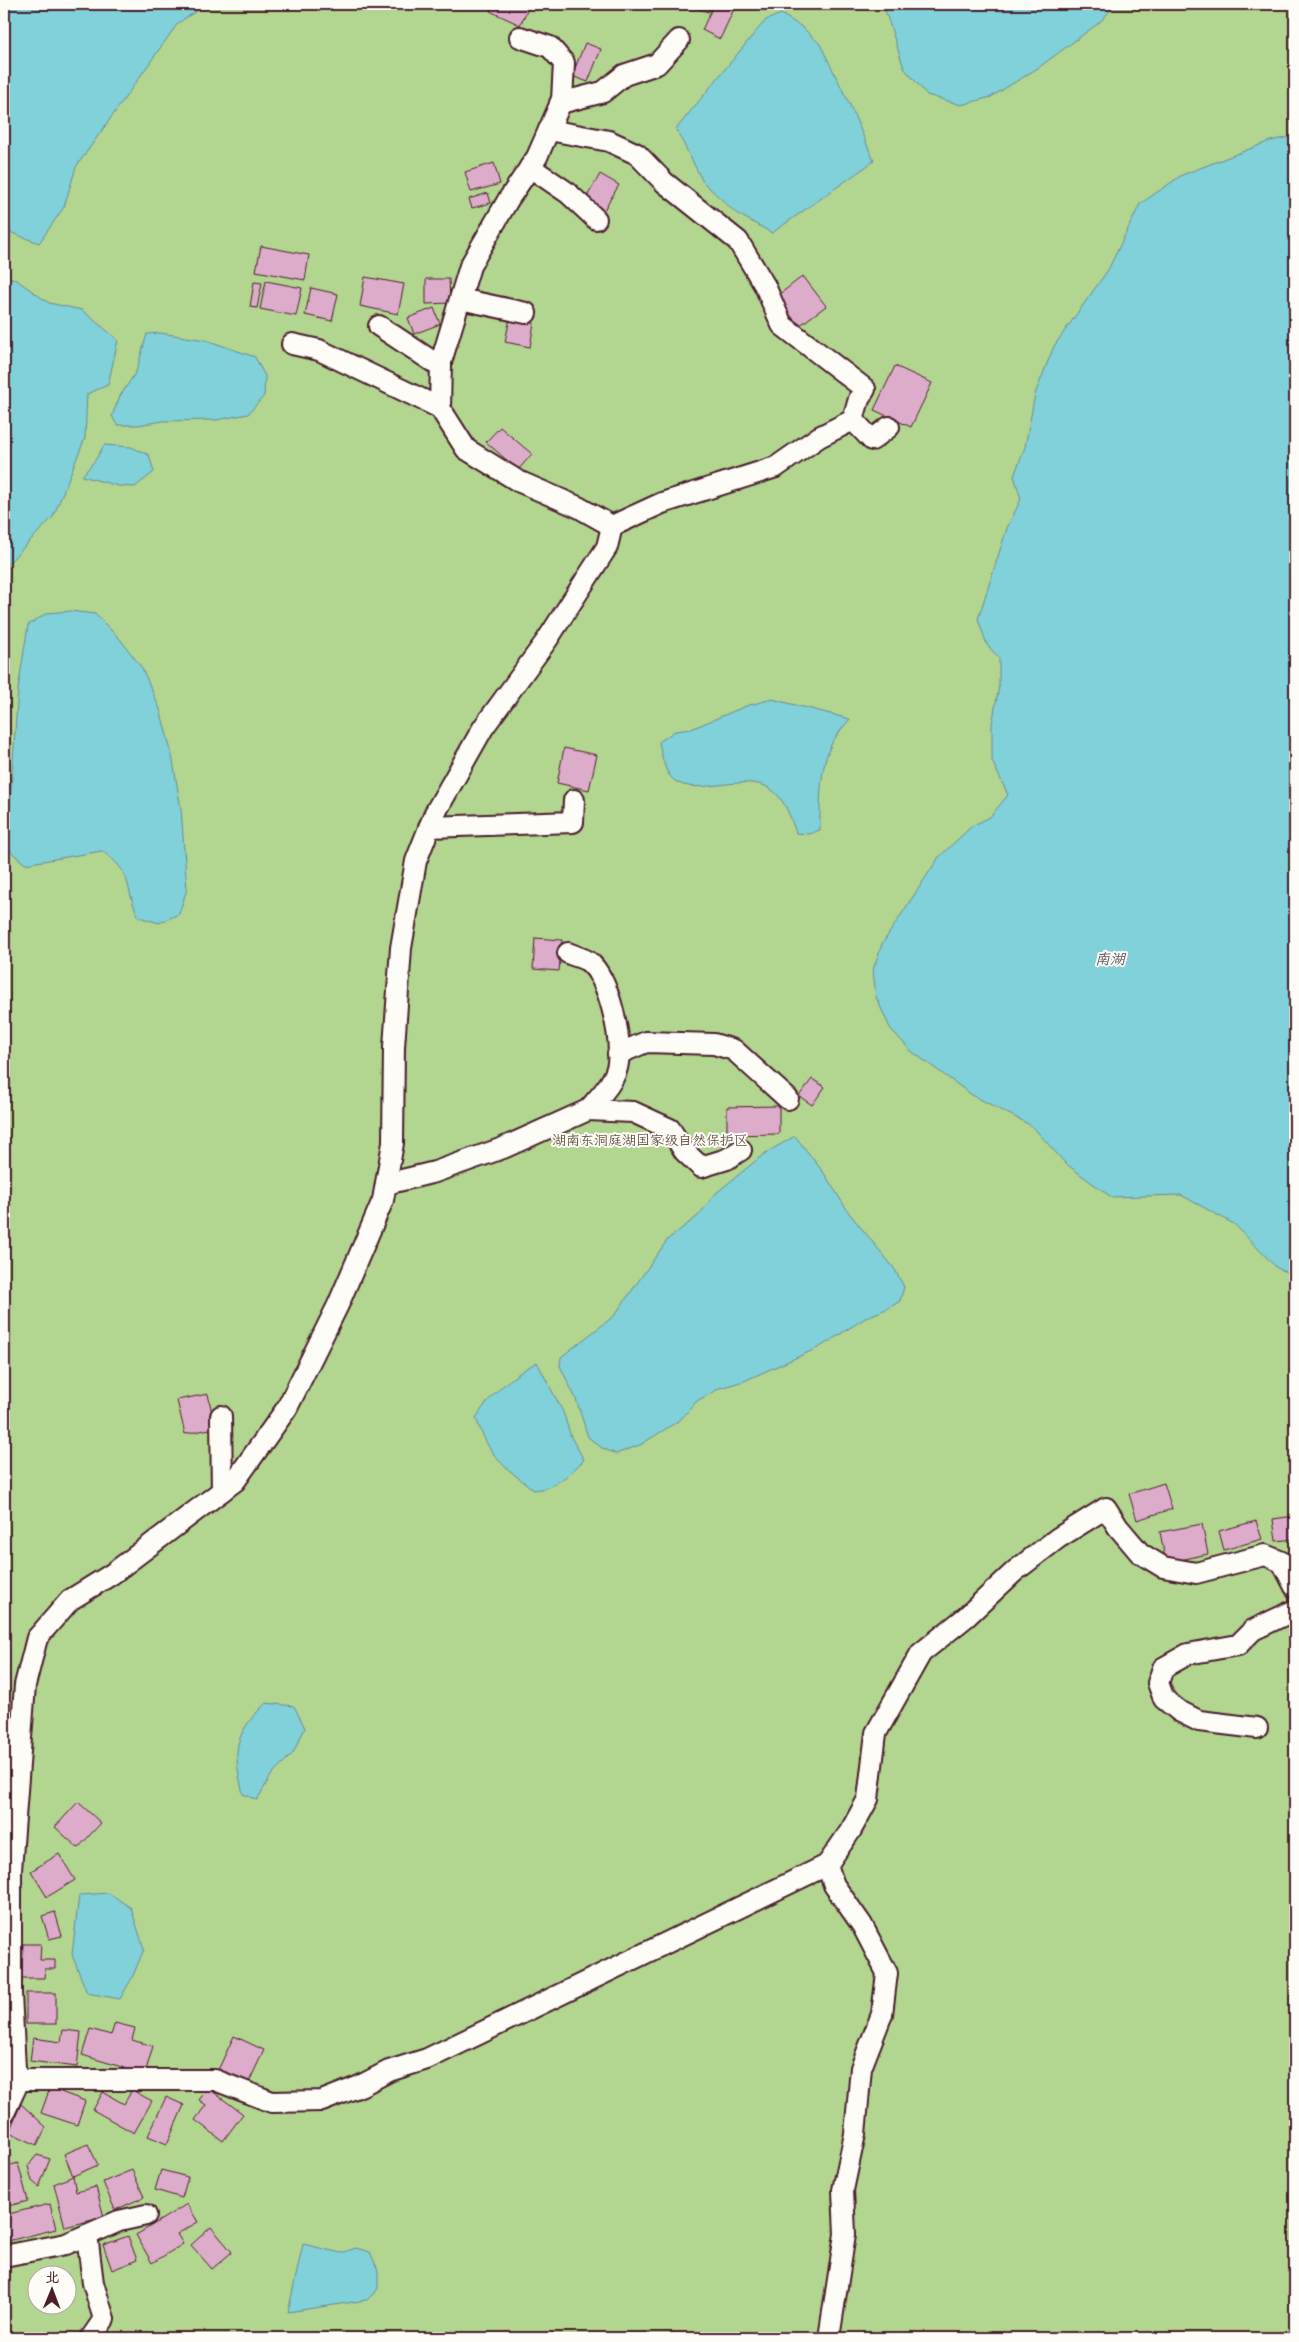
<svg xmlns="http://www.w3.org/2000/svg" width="1299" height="2342" viewBox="0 0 1299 2342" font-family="'Patrick Hand','LXGW WenKai TC',sans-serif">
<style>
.green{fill:#b2d590;stroke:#7e7a5e;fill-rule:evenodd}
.water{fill:#80d1d9;stroke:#6a8a93}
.building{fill:#ddaccb;stroke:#4a1f2b}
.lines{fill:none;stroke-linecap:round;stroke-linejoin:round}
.minor-casing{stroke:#4a1f2b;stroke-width:24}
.minor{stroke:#fdfcf7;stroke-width:20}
.labels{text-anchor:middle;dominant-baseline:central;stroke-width:4;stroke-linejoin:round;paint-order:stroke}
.park-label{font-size:14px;fill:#695649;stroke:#fdfcf7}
.water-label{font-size:15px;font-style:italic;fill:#5a545f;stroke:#fdfcf7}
</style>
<rect width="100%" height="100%" fill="#f7ecee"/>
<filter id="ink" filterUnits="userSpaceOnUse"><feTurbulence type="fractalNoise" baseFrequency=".02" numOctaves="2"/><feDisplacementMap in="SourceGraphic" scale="10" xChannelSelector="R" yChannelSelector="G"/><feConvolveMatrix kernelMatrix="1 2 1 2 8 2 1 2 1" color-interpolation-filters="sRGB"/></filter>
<g filter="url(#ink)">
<path class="green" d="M4,4H1295V2338H4ZM38,2274H68V2304H38Z"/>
<g class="water">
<polygon points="4,4 207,4 178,23 76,167 64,207 39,243 4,230"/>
<polygon points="883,4 1116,4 1100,22 1038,68 991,97 961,105 927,95 904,68"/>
<polygon points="781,14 802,27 820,44 849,103 874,161 772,233 736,213 703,182 676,129 753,35 766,20"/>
<polygon points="1295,136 1295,1276 1277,1268 1234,1224 1181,1195 1111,1197 1065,1163 1032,1126 972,1095 911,1051 890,1028 876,997 873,970 882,944 939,857 972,826 990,817 1008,795 992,761 992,724 999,686 999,658 987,645 978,619 1007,528 1021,499 1014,476 1025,447 1035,394 1054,346 1108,270 1140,204 1182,175 1270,141"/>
<polygon points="4,276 15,279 49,303 82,310 118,340 108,385 87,394 85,438 53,517 4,568"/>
<polygon points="160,333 206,340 255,357 265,376 264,396 248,414 216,420 163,421 138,425 117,425 112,416 120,396 136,372 147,334"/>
<polygon points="104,445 131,447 149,455 154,472 135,487 118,486 82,476 96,459"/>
<path d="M70,611L95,614L120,639L142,668L160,709L172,755L181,809L187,889L179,914L159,923L139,917C123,886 135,874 102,851L25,864L10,851L8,832L18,689L28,625L47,613Z"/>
<path d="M772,699L850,719C844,726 838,733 833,741C819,767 820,802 820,830L809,834L796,833C791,818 785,800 772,790C745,769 689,803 669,775C663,765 661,752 659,742L675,731L691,729L746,706Z"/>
<polygon points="795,1136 824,1173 849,1213 894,1268 904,1287 900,1301 889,1308 867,1317 820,1347 744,1381 720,1388 697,1401 680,1420 640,1445 616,1454 602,1448 588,1437 576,1399 560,1366 561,1357 614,1316 668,1239 698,1216 715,1194 764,1154"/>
<path d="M537,1362L563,1412L571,1437L584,1460C568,1475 557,1488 534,1490C502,1465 490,1458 476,1418C490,1394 512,1376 537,1362Z"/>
<path d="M266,1703L294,1706L305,1728L293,1753L272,1774L257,1800L243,1794C233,1751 232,1736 266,1703Z"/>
<polygon points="109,1893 131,1908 144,1949 132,1978 120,1999 87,1993 72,1955 79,1895"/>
<polygon points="303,2244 341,2253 356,2248 370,2252 378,2270 378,2289 367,2300 288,2312"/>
</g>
<g class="building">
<polygon points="493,4 527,4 530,5 520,25 490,11"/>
<polygon points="683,4 711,4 708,12"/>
<polygon points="714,4 723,4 734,9 720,39 702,30"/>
<polygon points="585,43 601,49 588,82 572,76"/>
<polygon points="494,163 500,184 471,192 465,172"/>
<polygon points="600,174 619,185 602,213 584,202"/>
<polygon points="488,193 491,203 472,208 469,199"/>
<polygon points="261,246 309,255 305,280 256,271"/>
<polygon points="803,276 826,306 799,326 776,297"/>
<polygon points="365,277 404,284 398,314 360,306"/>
<polygon points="426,279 449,279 450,303 426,304"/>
<polygon points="266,281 302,288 296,316 260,309"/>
<polygon points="254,282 262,283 257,308 250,307"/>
<polygon points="311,288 338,294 332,321 305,315"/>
<polygon points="434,308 440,324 414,334 408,318"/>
<polygon points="510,318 534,323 530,347 505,342"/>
<polygon points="895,366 932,383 911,427 874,410"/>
<polygon points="500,427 532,454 518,470 486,442"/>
<polygon points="564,748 597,755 589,790 557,783"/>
<polygon points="535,938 562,940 559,971 533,969"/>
<polygon points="812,1079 825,1087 812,1105 799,1096"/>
<polygon points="779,1106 779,1134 727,1135 727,1107"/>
<polygon points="208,1394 215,1428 185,1434 177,1400"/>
<polygon points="1164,1483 1172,1509 1137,1520 1129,1494"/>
<polygon points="1295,1516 1295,1539 1276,1541 1273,1519"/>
<polygon points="1256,1521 1262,1539 1224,1550 1219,1531"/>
<polygon points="1202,1524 1208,1554 1166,1563 1160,1532"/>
<polygon points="78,1802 101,1823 78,1848 55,1827"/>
<polygon points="59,1854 75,1880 47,1897 31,1871"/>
<polygon points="55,1912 62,1936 49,1939 42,1916"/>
<polygon points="23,1944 41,1944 40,1960 55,1960 55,1969 45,1969 44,1978 22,1978"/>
<rect x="26" y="1993" width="30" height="31"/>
<polygon points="115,2023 135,2028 132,2040 153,2046 145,2074 82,2055 90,2029 111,2035"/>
<polygon points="63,2030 81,2032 77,2067 30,2061 33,2038 61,2042"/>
<polygon points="234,2036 264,2050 248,2084 218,2070"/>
<polygon points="50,2088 85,2101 77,2125 41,2113"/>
<polygon points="208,2088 243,2114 223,2141 195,2120 206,2105 199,2100"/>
<polygon points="132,2090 152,2101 134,2133 93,2110 103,2092 124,2104"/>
<polygon points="166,2097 184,2105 167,2144 148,2136"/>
<polygon points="21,2104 46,2127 37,2145 9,2132"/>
<polygon points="88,2144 98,2165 73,2176 64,2154"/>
<polygon points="37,2155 50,2159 39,2187 32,2181 28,2166"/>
<polygon points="18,2163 28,2201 4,2207 4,2167"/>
<polygon points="132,2170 144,2197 115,2210 103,2182"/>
<polygon points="161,2170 188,2177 182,2198 155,2190"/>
<polygon points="73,2176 76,2192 96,2187 104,2217 65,2227 54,2184"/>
<polygon points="50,2204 56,2229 4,2242 4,2215"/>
<polygon points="187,2204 198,2222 177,2234 183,2244 152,2263 136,2235"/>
<polygon points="211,2227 232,2252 212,2269 191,2245"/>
<polygon points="128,2236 137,2260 112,2270 103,2245"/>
</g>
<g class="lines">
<defs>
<g id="minor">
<polyline points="560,103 603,92 624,75 657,64 679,40"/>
<polyline points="549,130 609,141 637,154 664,182 738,241 765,286 782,325 865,389 859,399 853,420"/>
<polyline points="530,167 568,193 596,219"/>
<polyline points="460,299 526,313"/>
<polyline points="379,326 441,367"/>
<polyline points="292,344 319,350 440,408"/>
<polyline points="612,526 662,503 776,467 819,437 853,420 872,440 889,427"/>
<polyline points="429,827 573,822 574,800"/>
<path d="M568,953C574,956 584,958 589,962C609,979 622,1037 618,1063C616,1081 599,1097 588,1110"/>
<polyline points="618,1054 646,1042 714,1044 734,1050 788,1099"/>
<polyline points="386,1184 435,1172 503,1148 588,1110 633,1112 670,1129 685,1152 701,1167 727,1159 741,1150"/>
<polyline points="221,1416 222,1491"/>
<polyline points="1257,1728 1199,1721 1179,1711 1164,1699 1158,1683 1163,1668 1188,1654 1238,1645 1253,1630 1295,1610"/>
<polyline points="4,2077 15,2080 215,2080 272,2102 322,2101 360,2086 389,2071 427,2059 827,1865"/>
<polyline points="4,2113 16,2087 11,1994 11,1870 25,1685 37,1638 70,1600 112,1574 235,1481 287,1408 338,1305 383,1200 393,1143 394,1047 401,948 416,861 435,813 483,728 547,640 607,547 612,526 578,507 518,481 466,449 440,408 441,362 470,266 508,200 537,157 562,100 564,63 550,47 520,37"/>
<polyline points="87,2235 93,2283 104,2319 91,2338"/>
<polyline points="4,2256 66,2244 119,2221 146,2215"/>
<polyline points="829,2338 845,2234 843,2190 855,2134 861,2068 882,2014 887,1973 862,1925 834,1885 827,1865 851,1830 868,1799 876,1733 921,1653 966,1617 1015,1571 1058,1538 1106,1508 1118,1527 1140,1553 1163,1567 1196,1573 1265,1555 1282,1562 1295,1587"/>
</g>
</defs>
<use href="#minor" class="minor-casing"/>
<use href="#minor" class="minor"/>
</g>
</g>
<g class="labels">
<g class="park-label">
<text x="650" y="1139">湖南东洞庭湖国家级自然保护区</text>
</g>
<g class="water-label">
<text x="1110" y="958">南湖</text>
</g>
</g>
<rect width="1299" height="2342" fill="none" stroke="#fdfcf7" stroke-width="20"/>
<rect x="10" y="10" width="1279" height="2322" fill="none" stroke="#4a1f2b" stroke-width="2" filter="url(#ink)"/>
<g transform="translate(52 2290) rotate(1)"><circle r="24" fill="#fdfcf7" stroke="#b5a4a5"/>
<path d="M0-4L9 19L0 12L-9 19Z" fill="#4a1f2b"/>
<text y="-8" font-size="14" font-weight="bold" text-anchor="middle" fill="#4a1f2b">北</text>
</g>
</svg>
